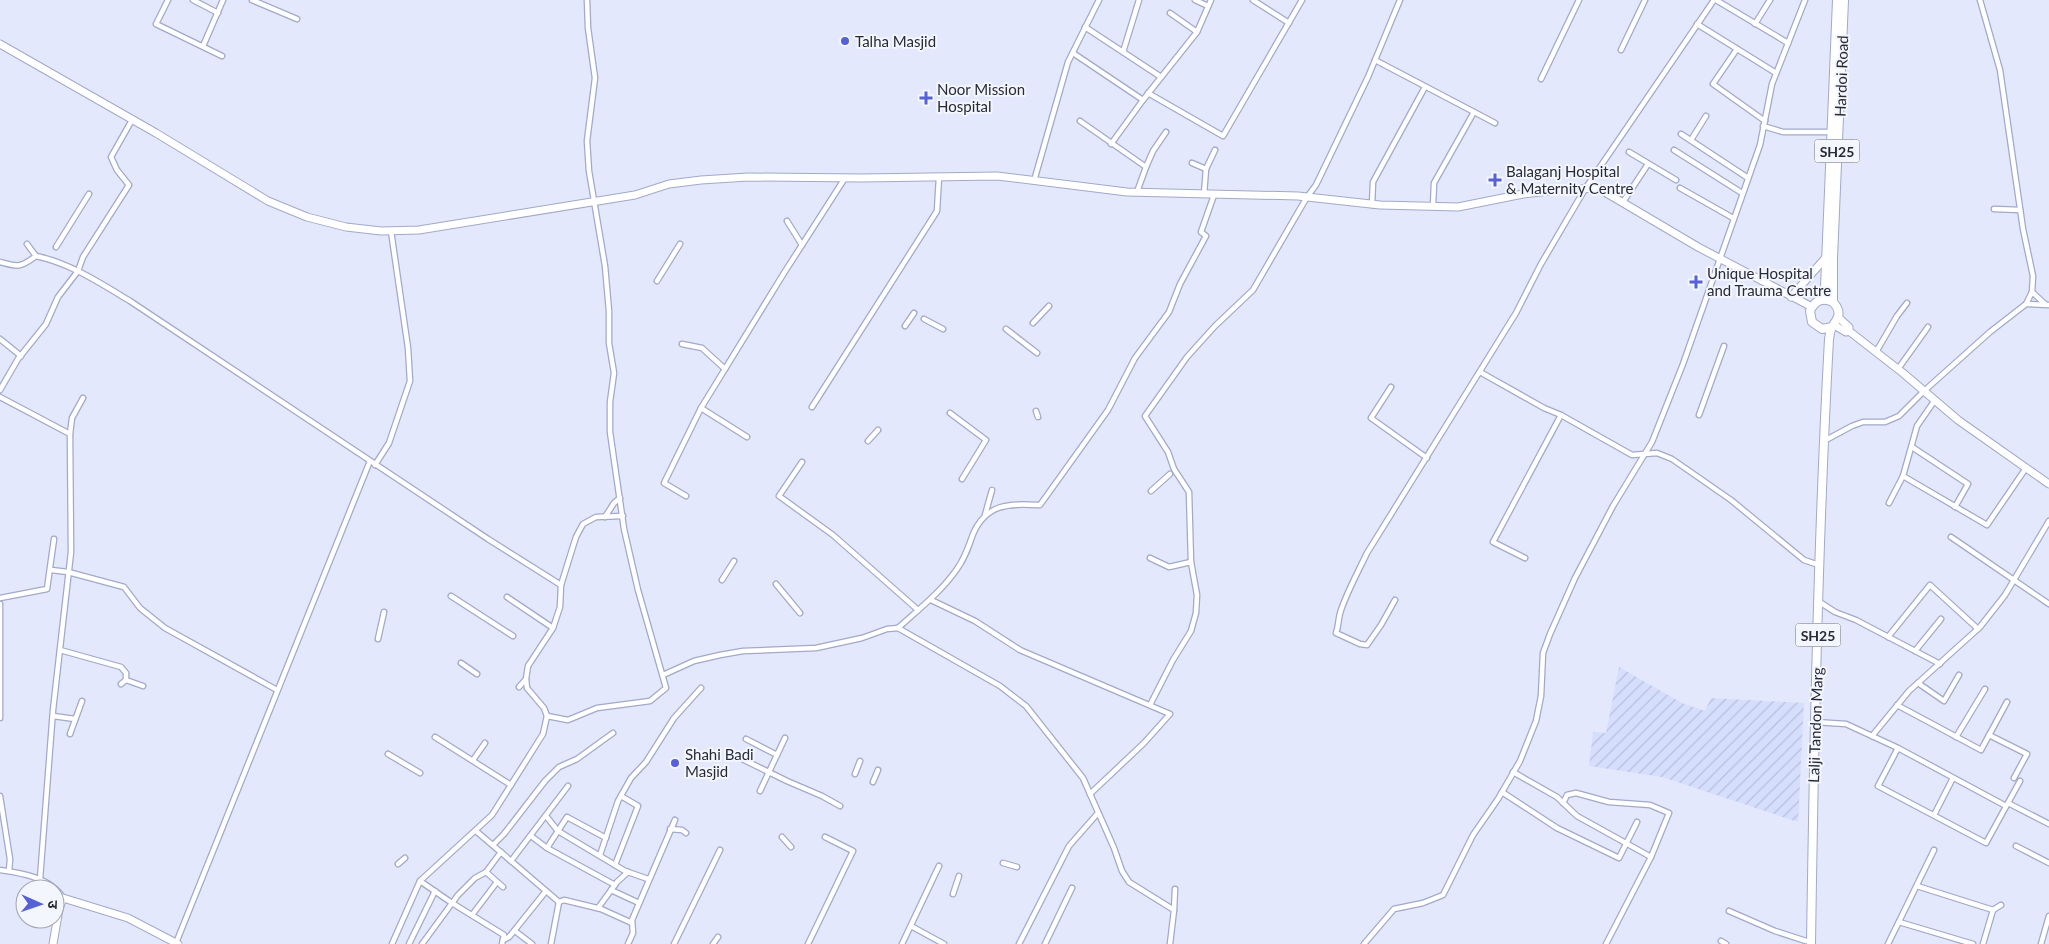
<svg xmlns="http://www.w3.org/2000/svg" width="2049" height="944" viewBox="0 0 2049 944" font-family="Lato,'Noto Sans Devanagari',sans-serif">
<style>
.industrial{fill:url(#industrial-furrows)}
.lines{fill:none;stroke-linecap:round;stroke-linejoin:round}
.street-casing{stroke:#a2a9c9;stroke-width:7}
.secondary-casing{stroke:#a2a9c9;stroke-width:9}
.primary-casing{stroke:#a2a9c9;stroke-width:10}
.street{stroke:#fff;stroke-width:4.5}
.secondary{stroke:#fff;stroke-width:7}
.primary{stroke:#fff;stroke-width:8}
.poi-dot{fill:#5660d7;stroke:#f4f6fd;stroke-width:2}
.labels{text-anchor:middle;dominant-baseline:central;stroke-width:4;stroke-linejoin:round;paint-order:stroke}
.shield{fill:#f4f6fd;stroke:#656872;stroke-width:1}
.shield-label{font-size:14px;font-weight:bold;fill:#282b37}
.poi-label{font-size:15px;fill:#282b37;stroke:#f4f6fd;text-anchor:start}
.street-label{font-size:15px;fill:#282b37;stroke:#f4f6fd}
</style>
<defs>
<pattern id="industrial-furrows" width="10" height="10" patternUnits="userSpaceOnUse" patternTransform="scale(1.25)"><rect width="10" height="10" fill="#d6defe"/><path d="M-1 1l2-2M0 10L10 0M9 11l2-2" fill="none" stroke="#b8bfda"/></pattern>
</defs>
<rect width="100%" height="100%" fill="#e3e8fc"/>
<polygon class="industrial" points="1619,667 1682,703 1705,711 1711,698 1804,703 1798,822 1662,777 1589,766 1593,732 1606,733"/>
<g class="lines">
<defs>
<g id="street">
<polyline points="168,0 156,24 222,56"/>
<polyline points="193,0 218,13"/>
<polyline points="252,0 297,19"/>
<polyline points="1195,0 1208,6"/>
<polyline points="1253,0 1289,23"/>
<polyline points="1716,0 1788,43"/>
<polyline points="1170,13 1197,32"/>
<polyline points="1697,24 1776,73"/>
<polyline points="1755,24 1770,0"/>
<polyline points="1085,27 1161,77"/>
<polyline points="203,46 223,0"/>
<polyline points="1737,49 1713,84 1765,121"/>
<polyline points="1621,50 1645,0"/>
<polyline points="1123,52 1139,0"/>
<polyline points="1073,53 1143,100"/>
<polyline points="1375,60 1495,123"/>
<polyline points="1541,79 1579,0"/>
<polyline points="1148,93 1223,136 1302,0"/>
<polyline points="1080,121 1146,167 1137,192"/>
<polyline points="1763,126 1783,132 1832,132"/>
<polyline points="1681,134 1748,178"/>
<polyline points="1691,140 1706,116"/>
<polyline points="1111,144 1143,100 1197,32 1211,0"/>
<polyline points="1674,150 1742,193"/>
<polyline points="1629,152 1676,180"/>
<polyline points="1192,163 1206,169"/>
<polyline points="1146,167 1153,151 1166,132"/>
<polyline points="1034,181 1068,62 1099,0"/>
<polyline points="1680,188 1733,218"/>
<polyline points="1204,194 1206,169 1215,150"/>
<polyline points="1623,202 1648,164"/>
<polyline points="1372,205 1373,182 1425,87"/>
<polyline points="1433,206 1434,183 1474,112"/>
<polyline points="1994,209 2020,210"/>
<polyline points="787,221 802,245"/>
<polyline points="27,244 36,256"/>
<polyline points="56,247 89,194"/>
<path d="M0,262C18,267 20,268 36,256C70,263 100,283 130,301L488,539L561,585"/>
<polyline points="657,281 680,244"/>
<polyline points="2032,292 2045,304"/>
<polyline points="2026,304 2049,305"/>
<polyline points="924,319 943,329"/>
<polyline points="1033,323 1049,306"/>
<polyline points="905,326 914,313"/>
<polyline points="1006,329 1037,353"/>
<polyline points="0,339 21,356"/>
<polyline points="682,344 702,348 725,369"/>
<polyline points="1876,352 1897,316 1907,303"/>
<polyline points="1898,369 1928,327"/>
<polyline points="1480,372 1544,408 1561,415 1632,455 1657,453 1672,459 1731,500 1804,560 1816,564 1820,563"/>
<polyline points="1391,387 1371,418 1427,458"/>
<polyline points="0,390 18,359 46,324 58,297 78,271 83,257 129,185 117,170 111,157 132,120"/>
<polyline points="0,397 70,434 71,552 53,710 40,879"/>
<polyline points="812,407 937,211 939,177"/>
<polyline points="701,408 747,437"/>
<polyline points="1036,411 1038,417"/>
<polyline points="950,413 986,440 962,479"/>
<polyline points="1699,415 1724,346"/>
<polyline points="70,434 72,418 83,398"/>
<polyline points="868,441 878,430"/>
<polyline points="1824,441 1852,426 1863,422 1885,422 1899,416 1924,391 1990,332 2026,304 2032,292 2033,276 2023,229 2000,70 1980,0"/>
<polyline points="1912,447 1968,484 1955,507"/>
<polyline points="802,462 779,496 833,535 918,610"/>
<polyline points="375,465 389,443 410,381 408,348 391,231"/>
<polyline points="1903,476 1987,525 2026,468"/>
<polyline points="1151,491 1170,474"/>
<polyline points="686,496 664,483 701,408 784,273 845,178"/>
<polyline points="1889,503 1903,476 1917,426 1935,400"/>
<polyline points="985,515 992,490"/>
<polyline points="605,517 614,503 620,498"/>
<polyline points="1951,537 2049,604"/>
<polyline points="1150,558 1169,567 1191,562"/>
<polyline points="1525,558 1493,542 1561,415"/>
<polyline points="51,570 68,572 124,587 140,608 165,628 277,690"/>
<polyline points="722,580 734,561"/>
<polyline points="776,584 800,613"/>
<polyline points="451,596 513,636"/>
<polyline points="507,597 553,628"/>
<polyline points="0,598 47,589 54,539"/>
<polyline points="931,600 975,621 1020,650 1170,714 1144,743 1090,794"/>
<path d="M1395,600L1381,625L1367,645L1360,644L1336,633C1339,625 1338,618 1341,610C1348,590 1358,572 1367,553L1516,313L1541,264L1585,189L1714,0"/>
<polyline points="1818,601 1835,612 1856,620 1940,664"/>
<polyline points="0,604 0,718"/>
<path d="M898,628C919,609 941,592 957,569C965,558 969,546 973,534C987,502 1011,504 1040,505L1108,410L1135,358L1169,312L1180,284L1206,236L1201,232L1214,195"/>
<polyline points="1888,637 1930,585 1978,629"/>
<polyline points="378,639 384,612"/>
<polyline points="60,650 121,667 126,673 126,680"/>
<polyline points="1915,651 1941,619"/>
<polyline points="461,663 477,674"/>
<polyline points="663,675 694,661 720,655 743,651 816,648 862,638 887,629 898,628 1000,686 1026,706 1083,778 1114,848 1122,871 1129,882 1174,910 1170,944"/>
<polyline points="1918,683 1944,701 1959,675"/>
<polyline points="121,684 126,680 143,686"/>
<polyline points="519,687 526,679"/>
<polyline points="1150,705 1173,660 1191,631 1196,613 1197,595 1191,562 1189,492 1174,469 1168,452 1145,416 1187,357 1215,326 1253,290 1307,197 1316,185 1368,77 1400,0"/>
<polyline points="1897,705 1981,750 2007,702"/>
<polyline points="53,716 75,719"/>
<polyline points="547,716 568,720 597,708 650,701 666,688 638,590 624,529 610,432 610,402 614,373 609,343 609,311 605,266 589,171 587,141 595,78 588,28 587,0"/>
<polyline points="1815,722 1846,724 1898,748 2006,806"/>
<polyline points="70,734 82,701"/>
<polyline points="1989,735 2027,754 2014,778"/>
<polyline points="1872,736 1909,691 1980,627 2005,595 2049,521"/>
<polyline points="435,737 511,785"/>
<polyline points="1956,737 1985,689"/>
<polyline points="746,739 777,755"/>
<polyline points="1898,748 1878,786 1986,843 2020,781"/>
<polyline points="388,754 420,773"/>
<polyline points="736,756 787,781 822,796 840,806"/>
<polyline points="473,760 485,743"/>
<polyline points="1513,772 1557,797 1577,816 1651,857"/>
<polyline points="855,774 860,761"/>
<polyline points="873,782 878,770"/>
<polyline points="760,791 785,738"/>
<polyline points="1502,792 1557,828 1619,858 1637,822"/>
<polyline points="0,796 10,859 9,871"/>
<polyline points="1563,803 1567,795 1576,793 1609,802 1650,805 1669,813 1651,857 1606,944"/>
<polyline points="2008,803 2049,824"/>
<polyline points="1934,815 1953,778"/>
<polyline points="546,816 558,831 625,871 648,879"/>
<polyline points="670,829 682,830 686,833"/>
<polyline points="476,831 559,902 551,944"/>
<polyline points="531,836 547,848 615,885"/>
<polyline points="782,837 791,847"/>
<polyline points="493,845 504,834 545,781 559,767 577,759 613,733"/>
<polyline points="2016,846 2049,863"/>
<polyline points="547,848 567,817 606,838"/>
<polyline points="600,855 618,801 631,778 646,762 674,718 701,688"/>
<polyline points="511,861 568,786"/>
<polyline points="1003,863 1017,867"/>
<polyline points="398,864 405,858"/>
<polyline points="615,865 638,806 621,796"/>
<path d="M0,870C22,873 51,878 63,898"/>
<polyline points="486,872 503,887"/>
<polyline points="420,881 452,903 504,935 502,944"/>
<polyline points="1917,886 1993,910"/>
<polyline points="611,890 639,903"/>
<polyline points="953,894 959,876"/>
<polyline points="559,902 564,900 601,909 632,923"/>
<polyline points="598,908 617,882 628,872"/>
<polyline points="1174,910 1175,889"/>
<polyline points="1729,911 1775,931 1806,941"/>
<polyline points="472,915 497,882"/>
<polyline points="1899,922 1973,944"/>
<polyline points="911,926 944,944"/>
<polyline points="515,931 532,944"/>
<polyline points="503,940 509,937 546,891"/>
<polyline points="1721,941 1726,944"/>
<polyline points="176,943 370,461"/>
<polyline points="392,944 420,881 492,815 543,734 547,716 544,708 527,688 526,679 528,666 553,628 560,607 561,585 576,537 583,524 596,517 623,516"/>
<polyline points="409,944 435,891"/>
<polyline points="422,944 458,895 475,878 486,872 501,852"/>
<polyline points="628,944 633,933 632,920 675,820"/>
<polyline points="674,944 720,850"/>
<polyline points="713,944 718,937"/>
<polyline points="808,944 853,851 825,837"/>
<polyline points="902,944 939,866"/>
<polyline points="1019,944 1069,846 1098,813"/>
<polyline points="1045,944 1072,888"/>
<polyline points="1364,944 1394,909 1423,903 1443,895 1473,835 1498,799 1520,761 1536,721 1541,696 1543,653 1550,634 1575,578 1613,506 1652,442 1683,364 1760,145 1772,84 1805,0"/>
<polyline points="1888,944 1934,850"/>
<polyline points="1983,944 1993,910 2001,905"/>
<polyline points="2041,944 2049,916"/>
</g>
<g id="secondary">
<polyline points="0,44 156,133 268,201 307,217 346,227 381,231 419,230 635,195 669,184 701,180 748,177 862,178 997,176 1127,192 1298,196 1380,205 1458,207 1523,194 1557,190 1598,188 1698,247 1812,307"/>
<polyline points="1791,297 1828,255"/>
<polyline points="1839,318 1849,327 1849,331"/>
<polyline points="1834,325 1846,332 1849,331 1903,373 1958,420 2049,484"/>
<polyline points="53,944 59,909 63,898 128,918 178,944"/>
</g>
<g id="primary">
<polyline points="1822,299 1825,287 1837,0"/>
<polyline points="1833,302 1833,258 1844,0"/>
<path d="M1811,944C1814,742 1818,540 1829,339C1830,335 1830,330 1832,327C1839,317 1842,312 1833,302C1823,297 1815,300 1810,311L1812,322L1822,329L1832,327"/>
</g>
</defs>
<use href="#street" class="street-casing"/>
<use href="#secondary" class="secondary-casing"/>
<use href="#primary" class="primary-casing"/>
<use href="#street" class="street"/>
<use href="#secondary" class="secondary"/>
<use href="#primary" class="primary"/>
</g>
<g class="poi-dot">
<circle cx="845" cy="41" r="5"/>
<path d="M923.5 90.5h5v5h5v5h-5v5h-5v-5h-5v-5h5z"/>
<path d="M1492.5 172.5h5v5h5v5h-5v5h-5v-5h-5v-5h5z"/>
<path d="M1693.5 274.5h5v5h5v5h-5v5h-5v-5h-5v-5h5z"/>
<circle cx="675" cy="763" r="5"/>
</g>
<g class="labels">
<g class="shield">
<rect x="1814.5" y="139.5" width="45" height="23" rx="4"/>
<rect x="1795.5" y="623.5" width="45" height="23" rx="4"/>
</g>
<g class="shield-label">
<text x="1837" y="151">SH25</text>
<text x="1818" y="635">SH25</text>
</g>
<g class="poi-label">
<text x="855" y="41">Talha Masjid</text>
<text x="937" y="89">Noor Mission<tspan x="937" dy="17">Hospital</tspan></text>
<text x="1506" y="171">Balaganj Hospital<tspan x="1506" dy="17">&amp; Maternity Centre</tspan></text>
<text x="1707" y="273">Unique Hospital<tspan x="1707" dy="17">and Trauma Centre</tspan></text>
<text x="685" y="754">Shahi Badi<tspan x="685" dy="17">Masjid</tspan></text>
</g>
<g class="street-label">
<text transform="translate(1841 76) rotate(-88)">Hardoi Road</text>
<text transform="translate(1815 725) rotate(-88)">Lalji Tandon Marg</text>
</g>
</g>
<g transform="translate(40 904) rotate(92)"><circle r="24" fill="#f4f6fd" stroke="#a2a5ae"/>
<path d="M0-4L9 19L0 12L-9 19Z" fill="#5660d7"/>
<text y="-8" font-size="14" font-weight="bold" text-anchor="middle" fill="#282b37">उ</text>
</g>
</svg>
